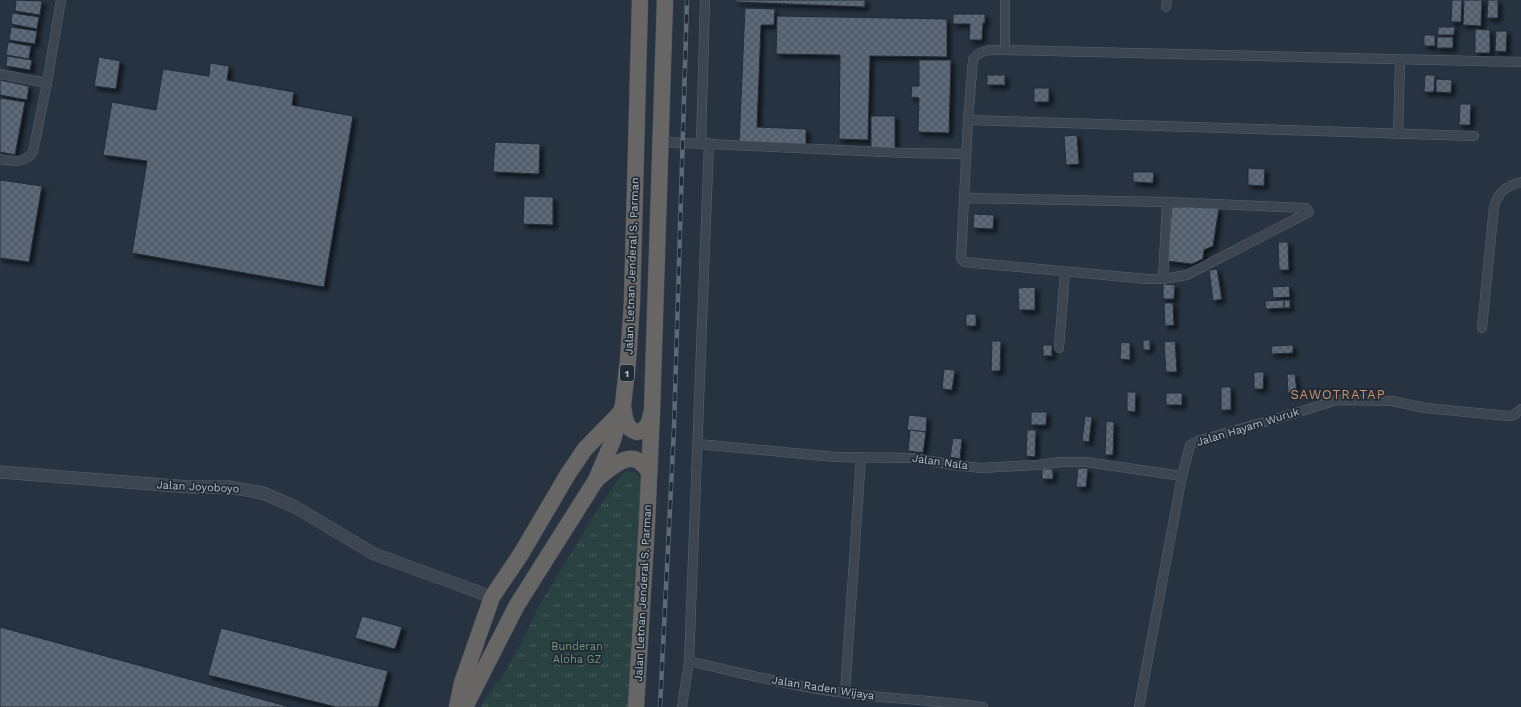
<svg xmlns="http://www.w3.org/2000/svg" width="1521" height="707" viewBox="0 0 1521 707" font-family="'Work Sans',sans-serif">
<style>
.park{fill:url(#park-tufts)}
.building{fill:url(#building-cross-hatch);stroke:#222c37;filter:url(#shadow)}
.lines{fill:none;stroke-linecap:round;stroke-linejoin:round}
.minor-casing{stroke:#59636d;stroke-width:10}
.tertiary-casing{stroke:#59636d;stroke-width:13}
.trunk-casing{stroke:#46505a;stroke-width:17}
.minor{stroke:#3c4550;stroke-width:9}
.tertiary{stroke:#3c4550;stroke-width:12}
.trunk{stroke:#686664;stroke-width:16}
.rail-casing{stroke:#5e6977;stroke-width:4.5}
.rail{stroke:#202a35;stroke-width:3;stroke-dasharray:9;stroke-linecap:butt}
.labels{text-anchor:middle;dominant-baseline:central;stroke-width:3.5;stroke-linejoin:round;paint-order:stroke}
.shield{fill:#202a35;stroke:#8a939d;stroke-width:1}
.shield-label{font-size:10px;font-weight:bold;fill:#b8c0ca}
.street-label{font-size:11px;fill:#b8c0ca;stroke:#202a35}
.park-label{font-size:11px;fill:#719a78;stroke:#202a35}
.quarter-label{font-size:13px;letter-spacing:1px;fill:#d0946d;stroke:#202a35}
</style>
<defs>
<pattern id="park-tufts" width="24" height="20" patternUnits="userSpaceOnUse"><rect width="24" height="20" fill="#2a4142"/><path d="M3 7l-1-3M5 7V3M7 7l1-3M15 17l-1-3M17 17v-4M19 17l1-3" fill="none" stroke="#475b5c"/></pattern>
<pattern id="building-cross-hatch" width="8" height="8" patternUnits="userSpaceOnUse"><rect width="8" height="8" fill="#535e6d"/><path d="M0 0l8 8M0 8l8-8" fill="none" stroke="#6a7380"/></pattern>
<filter id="shadow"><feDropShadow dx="3.5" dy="3.5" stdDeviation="2" flood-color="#0009"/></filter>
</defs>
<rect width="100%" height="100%" fill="#273340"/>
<polygon class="park" points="627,471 634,472 639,477 642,487 629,707 481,707 484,700 505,672 526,634 539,605 602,503 622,474"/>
<g class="building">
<polygon points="16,0 42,1 40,15 15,11"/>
<polygon points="736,0 865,0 865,7 736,2"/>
<polygon points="1452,0 1462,0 1461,22 1451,22"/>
<polygon points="1464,0 1482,0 1481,26 1463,25"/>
<polygon points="1488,0 1498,0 1498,18 1487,18"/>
<polygon points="745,8 775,9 774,25 761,25 757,127 806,129 806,147 739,144"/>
<polygon points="12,13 39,17 37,29 11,24"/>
<polygon points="953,14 985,14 985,23 983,23 982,40 969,40 970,24 953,24"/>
<polygon points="777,16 947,19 947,57 870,56 868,140 839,139 840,55 776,54"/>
<polygon points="11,27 37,31 35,44 9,40"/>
<polygon points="1438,27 1455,27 1454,35 1438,35"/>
<polygon points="1475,29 1490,30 1490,53 1475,53"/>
<polygon points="1496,31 1507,31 1506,52 1495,51"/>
<rect x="1424" y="35" width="11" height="11"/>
<rect x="1437" y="37" width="16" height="11"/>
<polygon points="8,42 31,46 29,59 6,55"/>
<polygon points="7,56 32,60 30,70 6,66"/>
<polygon points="99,57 120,61 116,89 94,86"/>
<polygon points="919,60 951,60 949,133 918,132 919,98 911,97 912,86 919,86"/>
<polygon points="210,63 229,66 227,80 294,92 292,105 353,116 324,287 132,253 147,161 103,155 112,102 156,110 163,69 209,76"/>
<rect x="987" y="75" width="18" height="10"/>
<polygon points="1425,75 1435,75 1434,92 1424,92"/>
<polygon points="1436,79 1452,80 1451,93 1436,92"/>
<polygon points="0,80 29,86 27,100 0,95"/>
<rect x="1034" y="88" width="15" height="14"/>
<polygon points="0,98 25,102 15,155 0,152"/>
<polygon points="1460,104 1471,104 1470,125 1459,125"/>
<polygon points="871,116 895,116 895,149 871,148"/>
<polygon points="1077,135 1079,164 1066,165 1064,136"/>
<polygon points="495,142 540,144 539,174 493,172"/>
<polygon points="1248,168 1265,169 1264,186 1248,185"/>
<polygon points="1133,172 1154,172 1153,183 1133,182"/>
<polygon points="0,180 42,186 29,262 0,258"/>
<polygon points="524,196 553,197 553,225 523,224"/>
<polygon points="1172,207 1219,208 1213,246 1204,250 1203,259 1192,264 1167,261"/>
<polygon points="974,214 994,215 993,229 973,228"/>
<polygon points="1278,242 1288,242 1289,270 1279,270"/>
<polygon points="1217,269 1222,299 1213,301 1209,270"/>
<polygon points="1163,284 1175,285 1174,299 1163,299"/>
<polygon points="1289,286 1290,297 1273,298 1272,287"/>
<polygon points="1035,287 1035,310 1019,310 1018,288"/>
<rect x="1284" y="300" width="6" height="8"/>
<polygon points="1284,300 1284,308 1266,309 1265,301"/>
<polygon points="1164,303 1173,303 1174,325 1165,326"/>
<rect x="966" y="314" width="10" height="12"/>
<rect x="1143" y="340" width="7" height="10"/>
<polygon points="992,341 1001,341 1000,371 991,371"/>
<polygon points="1175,341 1177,372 1166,372 1164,342"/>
<polygon points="1121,342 1130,343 1130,360 1120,359"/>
<rect x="1043" y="345" width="9" height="11"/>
<polygon points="1293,345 1293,353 1272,354 1271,346"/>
<polygon points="944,369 955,370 952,390 942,389"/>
<polygon points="1254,372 1264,372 1263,389 1254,389"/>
<polygon points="1287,374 1295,374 1297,393 1288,393"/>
<rect x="1221" y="387" width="10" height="23"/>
<polygon points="1127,392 1136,392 1135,412 1127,411"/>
<rect x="1166" y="393" width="16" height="12"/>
<polygon points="1031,412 1047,412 1046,425 1031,425"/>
<polygon points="909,415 927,417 926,432 907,430"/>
<polygon points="1085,416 1092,417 1089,442 1082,441"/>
<polygon points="1106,421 1114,422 1113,455 1105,455"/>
<polygon points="910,430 926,432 923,453 908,451"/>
<polygon points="1027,430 1036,430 1035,457 1026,456"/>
<polygon points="953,438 962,439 960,459 950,457"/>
<polygon points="1078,468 1088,468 1086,487 1076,487"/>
<rect x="1042" y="469" width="11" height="10"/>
<polygon points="362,616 402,627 395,649 355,638"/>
<polygon points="0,627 290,707 0,707"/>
<polygon points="221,628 388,671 378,707 336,707 208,675"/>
</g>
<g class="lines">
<defs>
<g id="minor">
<polyline points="1166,7 1167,0"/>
<polyline points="1005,50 1005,0"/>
<polyline points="0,74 47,83"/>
<polyline points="968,120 1474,136"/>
<polyline points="1398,134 1400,60"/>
<polyline points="661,142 907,153 966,154"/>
<polyline points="701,143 705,0"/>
<path d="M0,159C13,161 24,164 33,152L47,83L61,0"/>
<path d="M964,198L1167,202L1306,208L1309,212L1187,275L1163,279H1147L964,262L961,258L968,120L973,60C980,48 992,50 1005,50L1521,62"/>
<polyline points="1163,279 1167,202"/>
<path d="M1482,328L1494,207C1498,192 1506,186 1521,182"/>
<polyline points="1059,348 1065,272"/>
<polyline points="698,444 835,457 914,458 954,465 981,468 1037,465 1060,462 1086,462 1182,476"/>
<path d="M689,661C740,673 792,686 844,693C890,699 937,700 983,707"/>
<polyline points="845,693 861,457"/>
<polyline points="682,707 689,661 709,143"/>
<polyline points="1139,707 1182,476 1190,445 1197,441 1286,416 1337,400 1392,401 1425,408 1509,416 1514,415 1521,409"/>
</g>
<polyline id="tertiary" points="0,472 190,487 229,487 263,493 295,507 374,554 492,597"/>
<g id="trunk">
<path d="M623,407C625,418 625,429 637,432C647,430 649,424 651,414"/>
<path d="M597,479C607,471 627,451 640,462C643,464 646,468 649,471"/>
<polyline points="457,707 462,683 492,597 521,554 568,474 585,449 620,413"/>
<polyline points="465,707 517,605 596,480 613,440 623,405 628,361 632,302 640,0"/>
<polyline points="636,707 647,523 652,411 665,0"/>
</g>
</defs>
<use href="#minor" class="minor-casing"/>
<use href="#tertiary" class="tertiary-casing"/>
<use href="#trunk" class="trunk-casing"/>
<use href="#minor" class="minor"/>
<use href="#tertiary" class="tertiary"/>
<use href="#trunk" class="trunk"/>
<defs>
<polyline id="rail" points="660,707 674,428 687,0"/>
</defs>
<use href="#rail" class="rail-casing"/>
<use href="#rail" class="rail"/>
</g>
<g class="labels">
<rect class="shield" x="620" y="365" width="14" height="16" rx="3"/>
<g class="shield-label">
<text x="627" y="373">1</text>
</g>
<g class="street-label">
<text transform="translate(632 266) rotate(-88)">Jalan Letnan Jenderal S. Parman</text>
<text transform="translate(1248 427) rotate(-17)">Jalan Hayam Wuruk</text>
<text transform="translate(940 462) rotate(8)">Jalan Nala</text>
<text transform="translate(198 487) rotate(3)">Jalan Joyoboyo</text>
<text transform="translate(643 593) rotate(-87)">Jalan Letnan Jenderal S. Parman</text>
<text transform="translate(823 688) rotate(9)">Jalan Raden Wijaya</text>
</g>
<g class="park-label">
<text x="577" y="646">Bunderan<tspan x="577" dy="13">Aloha GZ</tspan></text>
</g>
<g class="quarter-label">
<text x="1338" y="394">SAWOTRATAP</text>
</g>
</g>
</svg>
